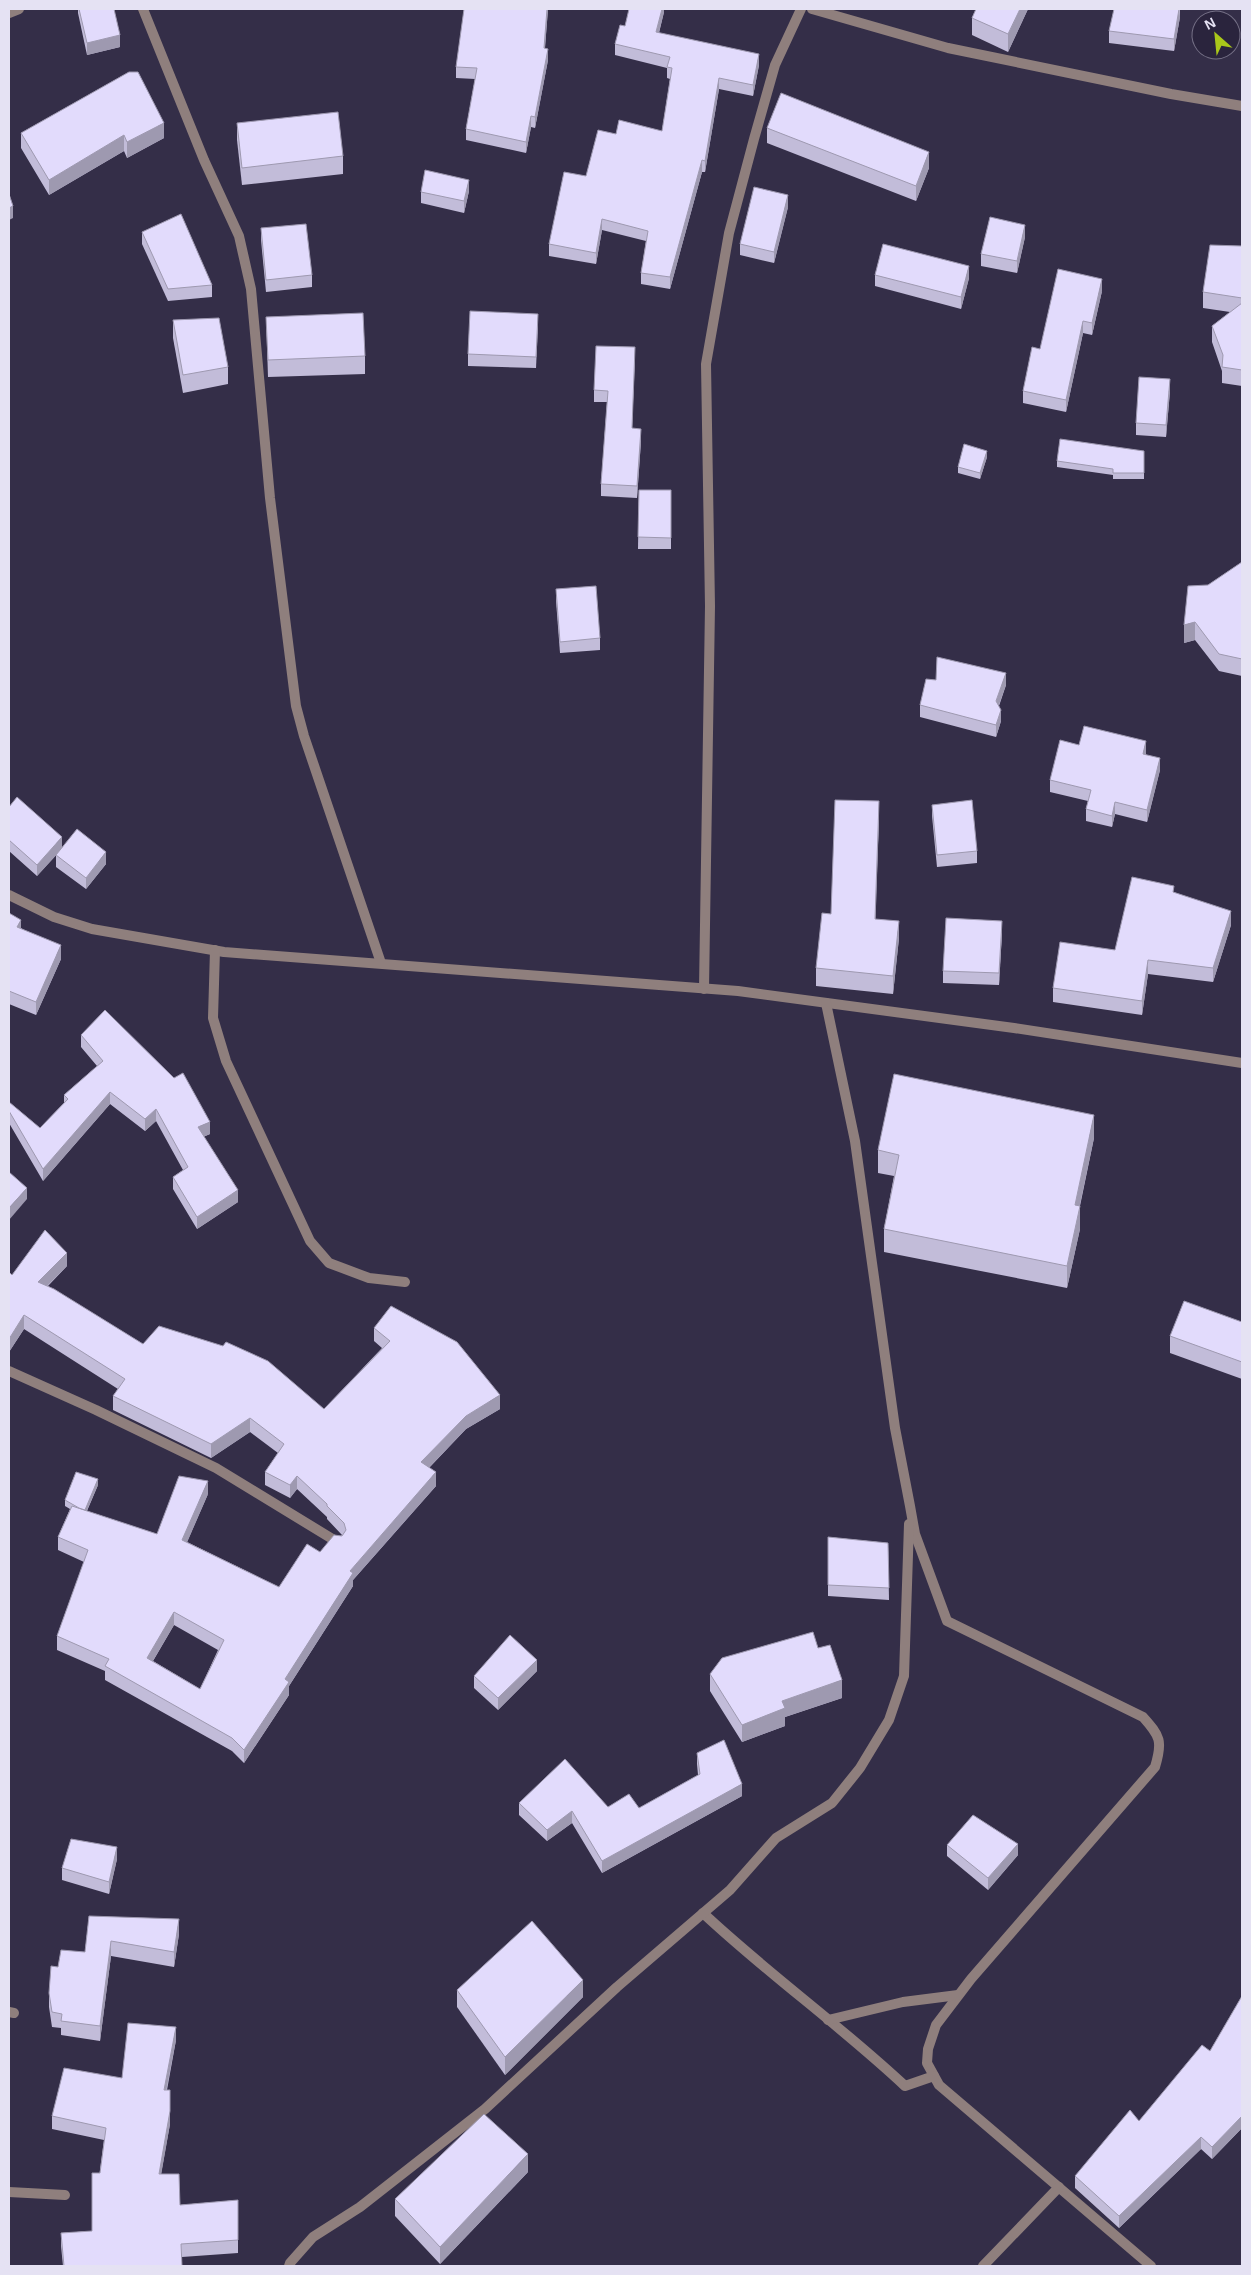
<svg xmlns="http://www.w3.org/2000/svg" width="1251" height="2275" viewBox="0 0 1251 2275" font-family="Helvetica,sans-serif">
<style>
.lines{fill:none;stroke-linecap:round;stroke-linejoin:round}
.street{stroke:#8f7f7d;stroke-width:10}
.wall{fill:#c2bcd9;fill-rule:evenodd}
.shaded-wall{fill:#9e99b0}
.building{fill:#e2dbfc;stroke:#9e99b0;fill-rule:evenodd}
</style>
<rect width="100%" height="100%" fill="#342e48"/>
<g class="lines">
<g class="street">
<polyline points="143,9 204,160 239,236 251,289 270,498 296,706 304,736 381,963"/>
<polyline points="812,9 948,48 1171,94 1242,106"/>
<polyline points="9,13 19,9"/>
<polyline points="9,895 54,917 92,929 224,952 738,991 1014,1028 1242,1063"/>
<polyline points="215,950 213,1018 226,1061 310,1241 329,1263 369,1278 405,1282"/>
<polyline points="704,989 710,606 706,364 729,233 754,139 775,65 801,9"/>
<path d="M826,1003L855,1141L895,1428L910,1506L915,1534L947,1621L1143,1717C1160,1736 1163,1741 1155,1767L971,1979L936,2025L928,2049L927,2063L939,2085L1151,2266"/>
<polyline points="9,1371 96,1410 216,1468 339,1543"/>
<path d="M703,1913C768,1974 840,2025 905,2086L934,2076"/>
<polyline points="9,2012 14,2013"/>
<polyline points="828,2020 903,2002 958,1995"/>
<polyline points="9,2192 65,2195"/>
<polyline points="289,2266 290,2263 313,2237 360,2207 485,2109 617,1987 730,1890 776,1838 832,1803 860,1768 889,1720 904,1676 909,1524"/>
<polyline points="983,2266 1059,2187"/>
</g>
</g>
<g class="wall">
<polygon points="78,9 114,9 120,47 87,55 78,13"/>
<polygon points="548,9 545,48 548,60 535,128 531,127 526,153 466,140 466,129 475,79 456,78 456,67"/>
<polygon points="664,9 664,12 659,33 759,65 753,96 719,89 705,172 702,172 670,289 641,284 641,273 646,241 602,230 596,264 549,256 549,244 586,176 616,134 662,131 670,79 667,78 667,68 615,55 615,44 625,26"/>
<polygon points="976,9 1028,9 1008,52 972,35 972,18"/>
<polygon points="1180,9 1180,17 1174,51 1109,43 1109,31"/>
<polygon points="129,72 164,138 127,158 124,151 49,195 21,148 21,133"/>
<polygon points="237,123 343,156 343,174 242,185 237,140"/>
<polygon points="767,128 929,168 916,201 767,143"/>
<polygon points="469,191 464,213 421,203 421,192"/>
<polygon points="788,207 774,263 740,255 740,244"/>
<polygon points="261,228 312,275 312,287 266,292 261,240"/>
<polygon points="142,232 212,285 212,297 168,301 142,244"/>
<polygon points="1025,237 1017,273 981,266 981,254"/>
<polygon points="1242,246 1242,386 1222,383 1222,371 1212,342 1212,326 1230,312 1203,308 1203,292"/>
<polygon points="875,275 969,278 961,309 875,286"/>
<polygon points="1102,291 1092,335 1083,333 1066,412 1023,403 1023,391 1040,349"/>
<polygon points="266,317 365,356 365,374 268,377"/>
<polygon points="173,320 228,367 228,384 183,393 173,338"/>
<polygon points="538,326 536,368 468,366 468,354"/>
<polygon points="635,359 632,428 641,441 637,498 601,496 601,484 607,402 594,402 594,390"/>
<polygon points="1170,391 1166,437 1136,435 1136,423"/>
<polygon points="1144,451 1144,479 1113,479 1113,475 1057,467 1057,461"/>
<polygon points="987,457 980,479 958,473 958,467"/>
<polygon points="639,490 671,490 671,549 638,549"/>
<polygon points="1242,562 1242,676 1219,671 1195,640 1184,643 1208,585"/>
<polygon points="556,589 600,638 600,650 560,653 556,601"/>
<polygon points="936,680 1006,685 999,706 1001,721 996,737 920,717 920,705"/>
<polygon points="1079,745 1146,753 1146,755 1160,770 1147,822 1115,814 1112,827 1086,821 1086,809 1088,801 1050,792 1050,780"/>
<polygon points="932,805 977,851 977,863 937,867 932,816"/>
<polygon points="9,807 62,848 106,864 86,889 56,867 56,855 37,876 9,851"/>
<polygon points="879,819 875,919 899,938 893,994 816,986 816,968 831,914"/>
<polygon points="1174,892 1231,925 1213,982 1148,974 1142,1015 1053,1002 1053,988 1115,950"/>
<polygon points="9,913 21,928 61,959 36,1015 9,1004"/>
<polygon points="1002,933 999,985 943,983 943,971"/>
<polygon points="81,1035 210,1134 203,1137 238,1202 197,1229 173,1189 173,1177 183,1170 156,1121 145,1131 110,1104 43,1181 9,1123 9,1102 40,1128 64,1103 64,1095 97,1066 81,1047"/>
<polygon points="1094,1138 1080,1206 1080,1229 1067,1288 884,1252 884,1229 894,1176 878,1173 878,1150"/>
<path d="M67,1266L48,1286L143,1344L324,1409L382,1348L374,1341V1328L500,1409L466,1429L429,1468L436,1486L353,1580V1586L289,1686V1695L244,1763L232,1751L105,1680V1671L57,1650V1636L84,1562L58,1550V1537L70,1509L65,1506V1500L98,1485L87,1511L157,1534L208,1494L187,1542L279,1587L320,1552L342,1535L327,1519V1517L297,1489L290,1498L265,1485V1472L278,1453L250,1432L211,1458L113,1410V1396L118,1389L24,1329L9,1352V1272L12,1275ZM174,1625L218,1650L200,1689L153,1661Z"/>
<polygon points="1242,1322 1242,1379 1170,1353 1170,1336"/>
<polygon points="828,1537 888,1543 889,1600 828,1596"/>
<polygon points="818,1648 842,1698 785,1717 785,1726 742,1742 710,1691 710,1674"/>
<polygon points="537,1671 498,1710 474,1688 474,1676"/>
<polygon points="697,1753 742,1796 602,1873 572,1823 547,1841 519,1815 519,1803 639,1808 698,1775 697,1764"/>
<polygon points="947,1845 1018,1855 988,1890 947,1856"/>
<polygon points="117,1859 109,1894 62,1880 62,1868"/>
<polygon points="89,1916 179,1934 174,1967 111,1956 100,2041 61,2035 61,2028 52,2027 49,2007 49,1993 58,1967 85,1952"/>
<polygon points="457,1990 583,1997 505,2075 457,2007"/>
<polygon points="1242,1996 1242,2128 1212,2159 1201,2149 1119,2228 1075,2188 1075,2176 1139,2121 1210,2051"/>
<polygon points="176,2040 167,2090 170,2124 161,2174 180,2205 238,2200 238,2253 182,2257 182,2266 63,2266 61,2246 61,2233 92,2231 104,2140 52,2129 52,2116 122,2078"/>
<polygon points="528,2172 440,2264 395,2216 395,2199"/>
</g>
<g class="shaded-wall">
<polygon points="547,9 548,9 544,59 544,48"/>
<polygon points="662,9 664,9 664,12 656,44 656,32"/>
<polygon points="1020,9 1028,9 1008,52 1008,34"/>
<polygon points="1179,9 1180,17 1174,51 1174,39"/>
<polygon points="120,35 120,47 87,55 87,43"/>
<polygon points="548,49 548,60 535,128 535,117"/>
<polygon points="759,54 759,65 753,96 753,85"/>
<polygon points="719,78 719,89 705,172 705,161"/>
<polygon points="531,116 531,127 526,153 526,142"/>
<polygon points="164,123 164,138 127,158 127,142"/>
<polygon points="124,135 124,151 49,195 49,180"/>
<polygon points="929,152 929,168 916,201 916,186"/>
<polygon points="702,160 702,172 670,289 670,277"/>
<polygon points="469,180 469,191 464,213 464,201"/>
<polygon points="788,195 788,207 774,263 774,252"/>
<polygon points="13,206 13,218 9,220 9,208"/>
<polygon points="602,219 602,230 596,264 596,253"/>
<polygon points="1025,225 1025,237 1017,273 1017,261"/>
<polygon points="969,266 969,278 961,309 961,297"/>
<polygon points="1102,279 1102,291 1092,335 1092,323"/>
<polygon points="1083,321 1083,333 1066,412 1066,400"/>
<polygon points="1170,379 1170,391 1166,437 1166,425"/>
<polygon points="641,429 641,441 637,498 637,486"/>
<polygon points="987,451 987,457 980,479 980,473"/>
<polygon points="1195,622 1195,640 1184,643 1184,625"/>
<polygon points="1006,673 1006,685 996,713 996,701"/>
<polygon points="1001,710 1001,721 996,737 996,725"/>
<polygon points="1146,741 1146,753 1143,766 1143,754"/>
<polygon points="1160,758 1160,770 1147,822 1147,810"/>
<polygon points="879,801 879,819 875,936 875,919"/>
<polygon points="1115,802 1115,814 1112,827 1112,816"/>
<polygon points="62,837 62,849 37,876 37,865"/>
<polygon points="106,852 106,864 86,889 86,878"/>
<polygon points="1231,911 1231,925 1213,982 1213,968"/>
<polygon points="21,920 21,933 17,927"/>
<polygon points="899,921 899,938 893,994 893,976"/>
<polygon points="1002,921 1002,933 999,985 999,973"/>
<polygon points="61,945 61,959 36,1015 36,1002"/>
<polygon points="1148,960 1148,974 1142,1015 1142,1001"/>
<polygon points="110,1092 110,1104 43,1181 43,1169"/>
<polygon points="156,1109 156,1121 145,1131 145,1119"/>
<polygon points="1094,1115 1094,1138 1075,1228 1075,1205"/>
<polygon points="210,1122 210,1134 198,1139 198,1127"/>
<polygon points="27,1188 27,1199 9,1220 9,1208"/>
<polygon points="238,1190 238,1202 197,1229 197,1217"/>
<polygon points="1080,1206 1080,1229 1067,1288 1067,1266"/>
<polygon points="67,1253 67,1266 38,1295 38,1282"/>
<polygon points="24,1315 24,1329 9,1352 9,1339"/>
<polygon points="500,1395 500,1409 466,1429 421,1476 421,1462 466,1416"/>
<polygon points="250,1418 250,1432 211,1458 211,1444"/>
<polygon points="436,1472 436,1486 353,1580 353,1586 289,1686 289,1695 244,1763 244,1750 285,1679 350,1571"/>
<polygon points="297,1476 297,1489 290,1498 290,1485"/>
<polygon points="98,1479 98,1485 84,1517 84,1511"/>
<polygon points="208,1481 208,1494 182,1554 182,1540"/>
<polygon points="174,1612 174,1625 147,1671 147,1658"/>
<polygon points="537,1660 537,1671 498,1710 498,1698"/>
<polygon points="842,1680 842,1698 785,1717 785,1726 742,1742 742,1725 782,1701"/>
<polygon points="742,1784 742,1796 602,1873 602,1861"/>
<polygon points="572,1811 572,1823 547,1841 547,1830"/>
<polygon points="1018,1844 1018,1855 988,1890 988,1878"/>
<polygon points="117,1847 117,1859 109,1894 109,1882"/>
<polygon points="179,1919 179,1934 174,1967 174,1952"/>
<polygon points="111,1941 111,1956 100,2041 100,2026"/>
<polygon points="583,1980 583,1997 505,2075 505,2057"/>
<polygon points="176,2027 176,2040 164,2102 164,2090"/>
<polygon points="170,2090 170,2124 159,2187 159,2174"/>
<polygon points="1242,2116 1242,2128 1212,2159 1212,2147"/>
<polygon points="1201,2137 1201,2149 1119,2228 1119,2216"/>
<polygon points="528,2154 528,2172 440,2264 440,2247"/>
</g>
<g class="building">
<polygon points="79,9 114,9 120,35 87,43"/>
<polygon points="464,9 547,9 544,48 548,49 535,117 531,116 526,142 466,129 477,68 456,67"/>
<polygon points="629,9 662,9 656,32 759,54 753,85 719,78 705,161 702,160 670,277 641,273 648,231 602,219 596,253 549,244 564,172 586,176 598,130 616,134 619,120 662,131 672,68 667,67 670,57 615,44 620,25 625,26"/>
<polygon points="976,9 1020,9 1008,34 972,18"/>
<polygon points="1114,9 1179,9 1174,39 1109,31"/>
<polygon points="129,72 138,72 164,123 127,142 124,135 49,180 21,133"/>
<polygon points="781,93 929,152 916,186 767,128"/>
<polygon points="338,112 343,156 242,168 237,123"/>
<polygon points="425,170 469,180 464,201 421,192"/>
<polygon points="754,187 788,195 774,252 740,244"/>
<polygon points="9,194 13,206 9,208"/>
<polygon points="181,214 212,285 168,289 142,232"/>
<polygon points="990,217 1025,225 1017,261 981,254"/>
<polygon points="306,224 312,275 266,280 261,228"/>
<polygon points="883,244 969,266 961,297 875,275"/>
<polygon points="1210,245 1242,246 1242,298 1203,292"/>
<polygon points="1058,269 1102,279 1092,323 1083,321 1066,400 1023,391 1032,347 1040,349"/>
<polygon points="1242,303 1242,370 1222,367 1223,355 1212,326"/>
<polygon points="470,311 538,314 536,357 468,354"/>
<polygon points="363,313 365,356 268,360 266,317"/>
<polygon points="219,318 228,367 183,375 173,320"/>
<polygon points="596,346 635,347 632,428 641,429 637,486 601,484 608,391 594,390"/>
<polygon points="1139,377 1170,379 1166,425 1136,423"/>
<polygon points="1060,439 1144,451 1144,473 1113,473 1113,469 1057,461"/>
<polygon points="964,444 987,451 980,473 958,467"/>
<polygon points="639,490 671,490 671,538 638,537"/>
<polygon points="1242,562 1242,659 1219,654 1195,622 1184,625 1188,586 1208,585"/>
<polygon points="596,586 600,638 560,642 556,589"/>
<polygon points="937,657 1006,673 996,701 1001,710 996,725 920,705 926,679 936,680"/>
<polygon points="1084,726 1146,741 1143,754 1160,758 1147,810 1115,802 1112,816 1086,809 1091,790 1050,780 1060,740 1079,745"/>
<polygon points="17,797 62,837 37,865 9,840 9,807"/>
<polygon points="835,800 879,801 875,919 899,921 893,976 816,968 822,913 831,914"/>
<polygon points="972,800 977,851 937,855 932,805"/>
<polygon points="77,829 106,852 86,878 56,855"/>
<polygon points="1132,877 1174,886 1173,892 1231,911 1213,968 1148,960 1142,1001 1053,988 1060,942 1115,950"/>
<polygon points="9,913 21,920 17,927 61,945 36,1002 9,991"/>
<polygon points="946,918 1002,921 999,973 943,971"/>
<polygon points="105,1010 174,1078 183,1073 210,1122 198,1127 238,1190 197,1217 173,1177 188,1167 156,1109 145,1119 110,1092 43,1169 9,1111 9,1102 40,1128 68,1099 64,1095 103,1061 81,1035"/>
<polygon points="894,1074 1094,1115 1075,1205 1080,1206 1067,1266 884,1229 899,1155 878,1150"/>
<polygon points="9,1172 27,1188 9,1208"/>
<path d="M45,1230L67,1253L38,1282L54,1289L143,1344L159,1326L223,1346L226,1342L268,1361L324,1409L390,1341L374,1328L391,1306L457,1342L500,1395L466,1416L421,1462L436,1472L350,1571L353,1573L285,1679L289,1682L244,1750L232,1738L105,1666L109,1659L57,1636L88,1550L58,1537L72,1506L157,1534L179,1476L208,1481L182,1540L279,1587L307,1544L320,1552L334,1535L342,1536L346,1530L344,1523L327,1506V1504L297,1476L290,1485L265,1472L284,1444L250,1418L211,1444L113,1396L125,1379L24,1315L9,1339V1272L12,1275ZM174,1612L224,1640L200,1689L147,1658Z"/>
<polygon points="1184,1301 1242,1322 1242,1362 1170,1336"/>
<polygon points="76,1472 98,1479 85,1510 79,1508 65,1500"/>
<polygon points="828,1537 888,1543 889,1588 828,1585"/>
<polygon points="813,1632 818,1648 830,1645 842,1680 782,1701 785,1708 742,1725 710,1674 722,1658"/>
<polygon points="510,1635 537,1660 498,1698 474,1676"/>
<polygon points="724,1740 742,1784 602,1861 572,1811 547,1830 519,1803 565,1759 608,1807 629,1794 639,1808 700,1774 697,1753"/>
<polygon points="973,1815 1018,1844 988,1878 947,1845"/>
<polygon points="71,1839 117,1847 109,1882 62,1868"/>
<polygon points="89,1916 179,1919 174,1952 111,1941 100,2026 61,2021 62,2014 52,2012 49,1993 51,1966 58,1967 61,1950 85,1952"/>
<polygon points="532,1921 583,1980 505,2057 457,1990"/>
<polygon points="1242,1996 1242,2116 1212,2147 1201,2137 1119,2216 1075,2176 1130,2110 1139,2121 1202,2045 1210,2051"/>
<polygon points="128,2023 176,2027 164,2090 170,2090 170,2111 159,2174 179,2174 180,2205 238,2200 238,2240 181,2244 182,2266 64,2266 61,2233 92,2231 92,2173 100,2173 106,2128 52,2116 64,2068 122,2078"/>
<polygon points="484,2114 528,2154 440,2247 395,2199"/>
</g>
<rect width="1251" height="2275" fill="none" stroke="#e5e2f3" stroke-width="20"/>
<g transform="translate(1216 35) rotate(333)"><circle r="24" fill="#2a243d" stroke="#757086"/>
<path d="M0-4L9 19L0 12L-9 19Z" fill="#a9c71a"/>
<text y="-8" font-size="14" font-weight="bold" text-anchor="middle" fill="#e5e2f3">N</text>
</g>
</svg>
